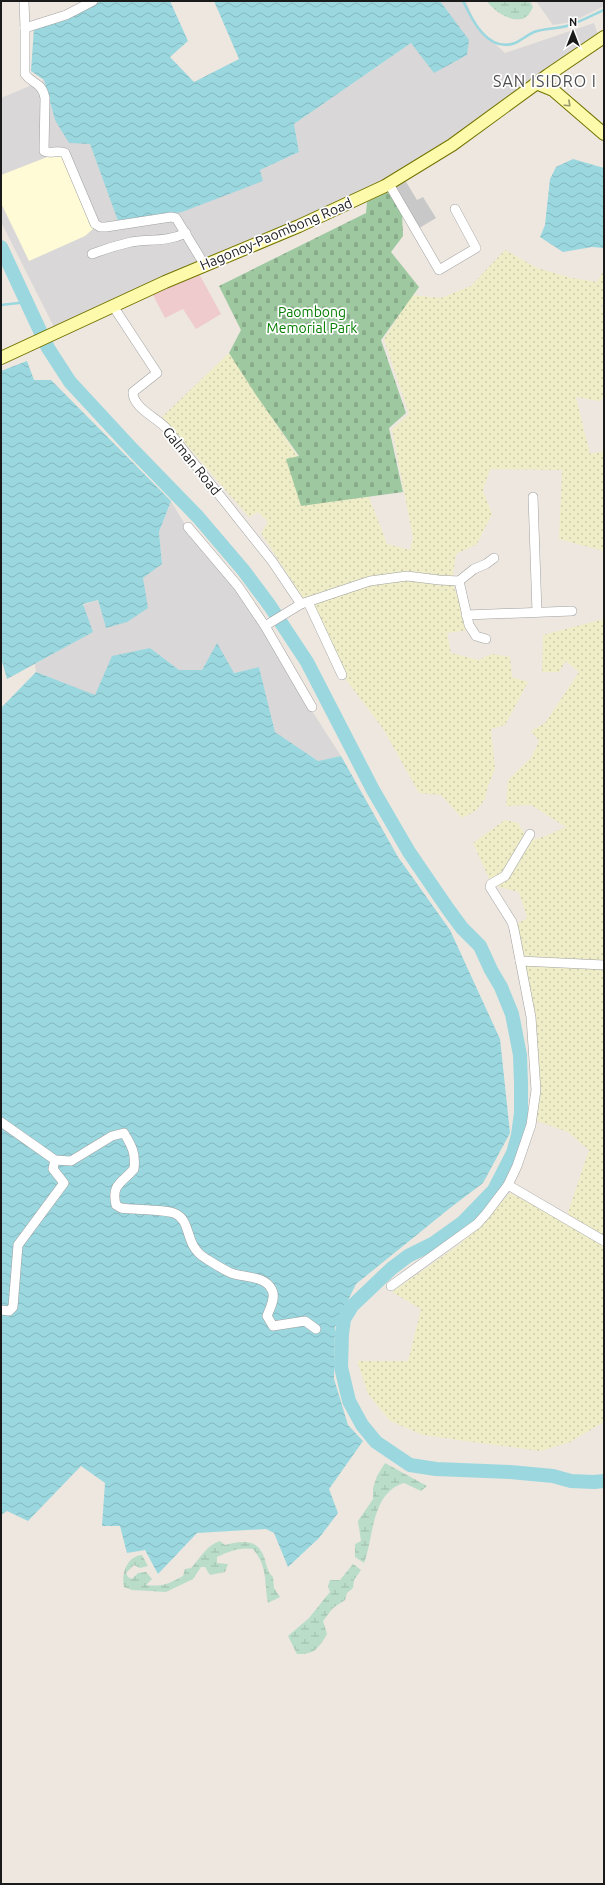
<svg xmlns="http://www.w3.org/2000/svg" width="605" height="1885" viewBox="0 0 605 1885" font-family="Ubuntu,sans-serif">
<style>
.residential{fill:#d9d7d7}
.commercial{fill:#f0cbce}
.education{fill:#fffbd6}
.religious{fill:#c8c8c8}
.farmland{fill:url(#farmland-dots)}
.wetland{fill:url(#wetland-marsh)}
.cemetery{fill:url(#cemetery-stones)}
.water{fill:url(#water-waves)}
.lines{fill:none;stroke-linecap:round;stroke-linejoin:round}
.stream{stroke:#9bd7df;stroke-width:2.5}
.river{stroke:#9bd7df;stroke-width:14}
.minor-casing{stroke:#a1a1a1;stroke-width:10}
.secondary-casing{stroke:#727300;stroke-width:14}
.minor{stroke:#fff;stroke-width:9}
.secondary{stroke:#fefaac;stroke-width:12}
.oneway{stroke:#97956a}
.labels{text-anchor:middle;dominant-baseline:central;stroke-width:3.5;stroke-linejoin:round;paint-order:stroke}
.street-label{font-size:14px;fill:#1a1a1a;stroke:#fff}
.park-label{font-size:14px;fill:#067e03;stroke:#fff}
.quarter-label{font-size:16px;letter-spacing:1px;fill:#4d4d4d;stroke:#fff}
</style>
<defs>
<pattern id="farmland-dots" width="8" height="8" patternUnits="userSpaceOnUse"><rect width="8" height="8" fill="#eeedc7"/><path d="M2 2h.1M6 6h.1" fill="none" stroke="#cccbaa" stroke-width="1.8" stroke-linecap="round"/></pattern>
<pattern id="wetland-marsh" width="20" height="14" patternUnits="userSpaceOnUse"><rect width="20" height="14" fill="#baddc9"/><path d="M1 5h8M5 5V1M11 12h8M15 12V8" fill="none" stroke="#9fbdac"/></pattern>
<pattern id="cemetery-stones" width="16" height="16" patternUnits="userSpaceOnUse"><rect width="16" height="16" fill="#9ec8a0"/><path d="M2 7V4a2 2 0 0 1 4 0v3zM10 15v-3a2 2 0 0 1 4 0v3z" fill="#88ab89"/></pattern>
<pattern id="water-waves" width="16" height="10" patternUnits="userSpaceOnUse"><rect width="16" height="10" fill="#9bd7df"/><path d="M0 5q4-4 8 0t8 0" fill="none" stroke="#85b8bf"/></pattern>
</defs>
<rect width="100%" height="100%" fill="#ede7df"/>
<g class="residential">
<polygon points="440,1 466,1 477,27 505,53 594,23 598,35 453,139 386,181 55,329 1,222 1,98 44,80 55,120 90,144 118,220 263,181 260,170 299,152 294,124 411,43 468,40"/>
<polygon points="536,1 604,1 604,6 572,22 553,25"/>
<polygon points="171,501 187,528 253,611 312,711 341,756 318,761 275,732 259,667 233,673 217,644 202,670 179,670 150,648 96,696 36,672 35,664 92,632 83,605 98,600 106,628 143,578 162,564 159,532"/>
</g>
<polygon class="commercial" points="198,272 221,314 196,329 183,309 165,318 152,293"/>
<polygon class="education" points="55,154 62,154 94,228 85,236 29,261 1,203 1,175"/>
<polygon class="religious" points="405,180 417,200 423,197 436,218 416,230 391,188"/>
<g class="farmland">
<polygon points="505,250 537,268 572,278 597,282 604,270 604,303 602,304 604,326 604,398 599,401 576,397 590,454 604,451 604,551 559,539 562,470 490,469 483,491 492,514 477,544 456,554 452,581 469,630 447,633 451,653 479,660 492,654 510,657 512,677 528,682 505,725 491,729 495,769 488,786 485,799 477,810 462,818 441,795 419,793 384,730 326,653 303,598 261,533 268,522 258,512 249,517 162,417 229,353 298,457 287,459 301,505 369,497 387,544 410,550 413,538 392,429 409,414 384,339 412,295 441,298 471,286"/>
<polygon points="604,619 604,1422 570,1442 540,1451 423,1435 390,1421 368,1394 357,1361 408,1361 421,1309 392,1292 460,1244 510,1193 565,1221 589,1150 568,1132 532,1119 533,1015 515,925 527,918 519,892 492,885 473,843 505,820 518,823 529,841 546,836 566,827 531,805 506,806 508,780 531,758 539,741 531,731 545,723 579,672 566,661 559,672 542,672 543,635"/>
</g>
<g class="wetland">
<path d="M487,1H530L533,7C531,11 529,15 526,17C514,25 493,11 487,1Z"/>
<path d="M385,1463L427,1486L421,1491L404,1483C371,1493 374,1537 364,1563L355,1557V1544L361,1541L358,1521L373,1499V1488L377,1476Z"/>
<path d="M220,1541L225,1545C236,1542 254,1538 261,1551C267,1559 265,1570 273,1577L274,1588L280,1597L268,1603C264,1581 268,1567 253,1549C239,1547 230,1551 217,1557V1563L228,1564L225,1572L210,1575L205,1567H201L193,1579L166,1592L132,1590L124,1587C121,1574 127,1556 142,1555L148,1566L140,1568L134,1565L126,1573L128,1577L132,1579L138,1573L146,1572L152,1579L146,1585C163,1587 168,1584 183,1576L185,1569L191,1568C200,1559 206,1545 220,1541Z"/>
<path d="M353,1564L361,1570L354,1580L353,1588L347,1593L345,1600L333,1608L323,1621L327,1634C319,1648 314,1655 297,1654L288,1636L309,1618L330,1592L328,1586L330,1580H340Z"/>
</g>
<polygon class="cemetery" points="390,191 402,213 403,236 391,252 419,287 381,340 406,413 389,428 403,492 301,506 286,459 299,456 256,395 229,353 241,330 219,286 366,213 367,202"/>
<g class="water">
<polygon points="102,1 170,1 188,41 170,57 194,82 239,59 214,1 440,1 469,40 467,55 434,73 411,43 294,124 299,152 260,170 263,181 182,212 118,221 90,144 69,143 55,120 44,80 31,71 34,28"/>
<polygon points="573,159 604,168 604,248 592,247 563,252 540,237 545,225 550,179 556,167"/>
<polygon points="27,361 34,380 51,380 171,501 159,532 162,564 143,578 148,608 127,622 106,628 98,600 83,604 93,632 7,679 1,658 1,371"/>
<polygon points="217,643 234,673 259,667 275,732 318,761 341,756 398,857 450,930 500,1039 510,1133 483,1183 450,1208 356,1284 335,1327 334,1379 348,1425 363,1441 329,1489 338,1513 319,1538 288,1567 274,1533 266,1529 197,1533 158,1574 145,1550 127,1553 120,1526 102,1526 105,1483 81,1466 28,1521 7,1511 1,1515 1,708 36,672 95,695 112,656 150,648 179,670 202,670"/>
</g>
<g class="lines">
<g class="stream">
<path d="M463,1C472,20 488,53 515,43C522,40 527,35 534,32C545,28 559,29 570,25C582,21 593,15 604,10"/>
<polyline points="1,305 27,302"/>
<polyline points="333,1332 342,1334"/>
</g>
<polyline class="river" points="1,247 48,348 70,382 132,449 198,517 244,571 270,606 307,662 373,790 409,852 448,909 462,928 480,946 491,970 501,987 512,1014 520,1055 521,1084 521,1113 518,1135 513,1153 494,1190 462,1223 434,1243 408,1256 392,1268 352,1306 344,1319 342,1334 341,1367 349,1401 362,1425 376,1442 410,1465 436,1469 510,1472 553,1476 571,1481 594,1482 604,1481"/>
<defs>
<g id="minor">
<polyline points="24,1 25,28 66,15 93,1"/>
<path d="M25,28V74C32,84 42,82 45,98L44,151C50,155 58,149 65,153L95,224L100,227H106L171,217L176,218L204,264"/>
<polyline points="389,184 439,270 476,248 455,209"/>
<path d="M92,254C105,249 118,245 131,242C151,239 167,242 186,233"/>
<path d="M113,306L157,373L133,392C132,407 157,418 166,428L272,561L301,604"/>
<polyline points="533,497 537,612"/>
<polyline points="188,527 238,586 265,626 312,707"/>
<polyline points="459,581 474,569 486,564 494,558"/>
<polyline points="308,602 342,675"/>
<polyline points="466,615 572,611"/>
<polyline points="265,626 301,604 370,581 407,576 439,580 459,581 469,625 476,636 486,639"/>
<polyline points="520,961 604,965"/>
<path d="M1,1122L55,1160L71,1161L112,1136L124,1133C132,1146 136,1154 134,1169C122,1183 111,1184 116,1205L121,1208C133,1210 168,1209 176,1214C192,1222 184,1245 205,1258C213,1263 222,1269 231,1273C244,1278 265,1275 272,1290C276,1298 270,1308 267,1316L273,1326L305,1321L316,1329"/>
<polyline points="508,1185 604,1241"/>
<polyline points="391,1286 477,1224 486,1214 508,1185 517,1166 531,1125 536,1090 531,1017 514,929 512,922 490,887 491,884 505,876 530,834"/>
<polyline points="1,1310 9,1311 13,1307 18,1245 64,1183 53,1169 55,1160"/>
</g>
<g id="secondary">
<polyline points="536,83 553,90 604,134"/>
<polyline points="1,358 165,282 299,226 385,186 452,145 548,75 604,37"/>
</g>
</defs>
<use href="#minor" class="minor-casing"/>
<use href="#secondary" class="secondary-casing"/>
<use href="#minor" class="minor"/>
<use href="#secondary" class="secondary"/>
</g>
<defs><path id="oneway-chevron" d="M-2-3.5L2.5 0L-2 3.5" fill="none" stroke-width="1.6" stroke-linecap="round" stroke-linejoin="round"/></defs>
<use class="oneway" href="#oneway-chevron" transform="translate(568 104) rotate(43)"/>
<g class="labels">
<g class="street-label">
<text transform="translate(276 234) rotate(-23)">Hagonoy-Paombong Road</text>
<text transform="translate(192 461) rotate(51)">Galman Road</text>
</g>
<g class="park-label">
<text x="312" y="312">Paombong<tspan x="312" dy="16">Memorial Park</tspan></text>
</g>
<g class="quarter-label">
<text x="545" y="81">SAN ISIDRO I</text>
</g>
</g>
<rect width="605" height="1885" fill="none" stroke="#1a1a1a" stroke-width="4"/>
<g transform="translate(573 32)" stroke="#ffffff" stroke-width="3" paint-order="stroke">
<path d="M0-3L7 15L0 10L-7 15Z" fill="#1a1a1a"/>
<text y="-6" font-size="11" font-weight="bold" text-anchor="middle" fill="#1a1a1a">N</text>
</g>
</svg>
